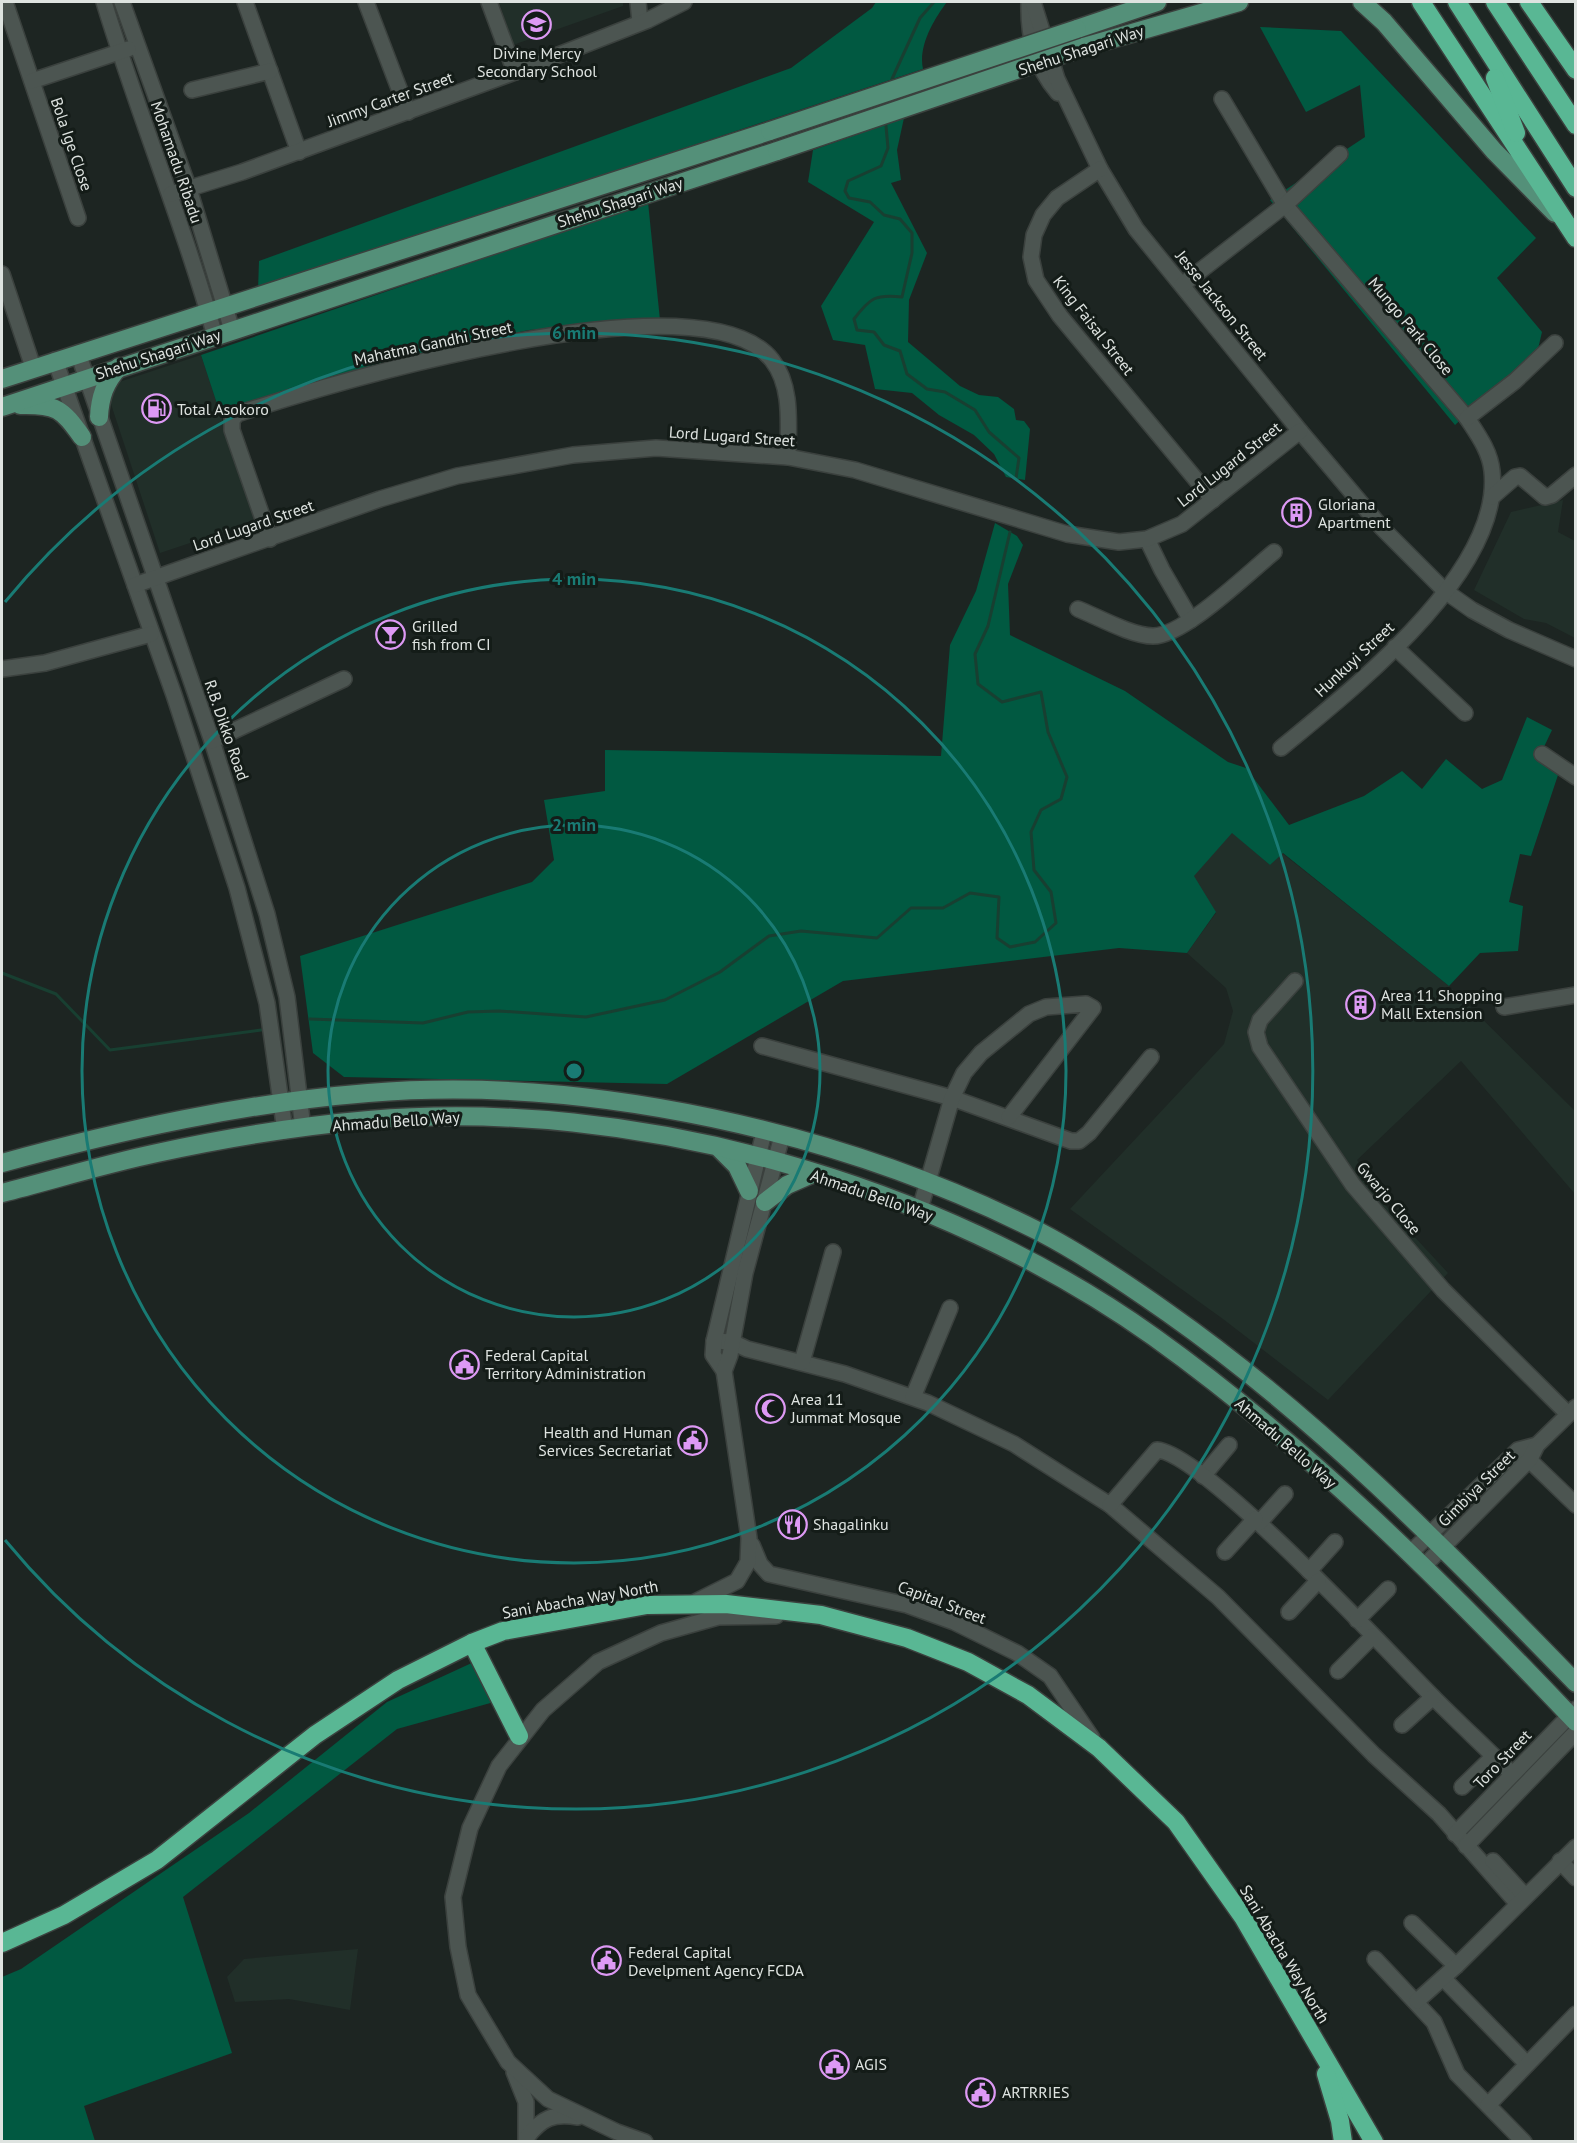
<svg xmlns="http://www.w3.org/2000/svg" width="1577" height="2143" viewBox="0 0 1577 2143" font-family="'PT Sans',sans-serif">
<style>
.built{fill:#212f29}
.green{fill:#015941}
.lines{fill:none;stroke-linecap:round;stroke-linejoin:round}
.stream{stroke:#183f31;stroke-width:3}
.minor-casing{stroke:#3b413e;stroke-width:18}
.major-casing{stroke:#3b413e;stroke-width:21}
.highway-casing{stroke:#3b413e;stroke-width:21}
.minor{stroke:#4c5551;stroke-width:15}
.major{stroke:#549079;stroke-width:18}
.highway{stroke:#59b794;stroke-width:18}
.major-bridge-casing{stroke:#3b413e;stroke-width:21;stroke-linecap:butt}
.major-bridge{stroke:#549079;stroke-width:18}
.ring{fill:none;stroke:#197b74;stroke-width:3}
.labels{text-anchor:middle;dominant-baseline:central;stroke-width:6;stroke-linejoin:round;paint-order:stroke}
.street-label{font-size:16px;fill:#dee3e0;stroke:#141c18}
.poi-label{font-size:16px;fill:#dee3e0;stroke:#141c18;text-anchor:start}
.centre{fill:#197b74;stroke:#141c18;stroke-width:3}
.ring-label{font-size:18px;text-anchor:middle;font-weight:bold;fill:#197b74;stroke:#141c18;stroke-width:6;stroke-linejoin:round;paint-order:stroke}
</style>
<rect width="100%" height="100%" fill="#1d2522"/>
<g class="built">
<polygon points="499,2 623,2 623,6 513,45"/>
<polygon points="201,355 256,521 160,553 109,398 113,384"/>
<polygon points="1563,500 1558,532 1575,541 1575,638 1546,623 1524,619 1474,590 1511,512"/>
<polygon points="1232,832 1270,865 1282,853 1449,986 1575,1111 1575,1194 1461,1061 1357,1160 1387,1207 1448,1273 1328,1400 1223,1319 1070,1209 1224,1044 1233,1011 1226,988 1187,953 1216,913 1193,876"/>
<polygon points="358,1949 350,2010 289,1999 235,2002 227,1977 244,1959"/>
</g>
<g class="green">
<path d="M876,2H947C934,19 918,46 923,69L258,290L259,261L791,68L872,8Z"/>
<polygon points="1260,27 1341,31 1536,238 1497,278 1542,332 1538,349 1455,425 1270,200 1365,137 1360,85 1306,112"/>
<polygon points="904,118 897,150 901,180 891,183 927,253 909,300 908,342 960,386 979,395 998,397 1014,409 1016,420 1024,421 1030,429 1025,480 1006,477 994,454 974,435 939,415 912,393 875,389 865,345 833,340 821,306 874,222 808,182 813,150"/>
<polygon points="648,202 660,320 529,330 396,359 220,413 201,355"/>
<polygon points="995,523 1017,536 1023,545 1008,584 1010,635 1125,691 1228,762 1246,768 1289,825 1364,796 1402,771 1422,789 1446,759 1482,789 1502,780 1527,717 1552,730 1543,749 1560,769 1531,856 1520,854 1509,902 1523,906 1518,951 1480,953 1449,986 1283,853 1270,865 1232,833 1194,876 1216,912 1187,953 1119,948 843,981 667,1084 344,1077 313,1053 300,956 532,882 554,860 544,800 605,791 605,750 941,756 950,645 976,591"/>
<polygon points="476,1661 494,1702 397,1729 183,1897 232,2053 84,2106 95,2141 2,2142 2,1977 21,1969 249,1813 387,1702"/>
</g>
<g class="lines">
<g class="stream">
<polyline points="892,79 920,18 934,2"/>
<path d="M886,126L888,148L881,166L848,181L845,191L849,198L870,202L884,215L900,219L912,233V253L902,297C875,294 870,298 854,319L857,330L874,332L884,345L900,351L907,374L927,389L945,392L975,410L989,432L1019,458L1016,478"/>
<polyline points="2,973 56,994 110,1050 261,1030"/>
<polyline points="310,1019 423,1023 468,1012 499,1011 586,1017 665,1000 720,972 769,936 801,931 877,938 911,908 943,908 970,893 999,897 997,938 1010,947 1035,942 1056,923 1051,892 1034,870 1031,832 1041,810 1061,799 1067,777 1048,732 1041,692 1002,702 978,684 975,654 988,626 1010,532"/>
</g>
<defs>
<g id="minor">
<polyline points="5,2 78,218"/>
<path d="M104,2C138,114 183,222 215,336"/>
<polyline points="122,2 189,189 232,330"/>
<polyline points="245,2 299,152"/>
<polyline points="366,2 408,112"/>
<polyline points="489,2 515,72"/>
<polyline points="638,2 640,22"/>
<path d="M1029,2C1028,36 1035,66 1058,93"/>
<polyline points="1033,2 1057,79 1100,169 1136,229 1300,431 1382,528 1445,591 1472,610 1509,630 1576,659"/>
<polyline points="32,81 128,49"/>
<polyline points="192,90 270,71"/>
<path d="M1222,99L1285,205L1467,418C1478,435 1490,451 1492,471C1503,572 1351,690 1281,748"/>
<polyline points="1100,169 1057,198 1043,215 1034,235 1031,257 1036,280 1060,316 1213,500"/>
<polyline points="171,194 242,172 515,72 648,20 684,2"/>
<polyline points="2,274 33,367"/>
<polyline points="1182,285 1285,205 1340,154"/>
<polyline points="78,353 212,741 267,914 287,997 303,1128"/>
<polyline points="55,360 174,695 237,888 267,1003 285,1131"/>
<polyline points="1467,418 1515,381 1555,343"/>
<polyline points="1492,497 1515,477 1520,476 1545,497 1552,495 1576,475"/>
<path d="M270,539L232,430V420L237,414C333,383 702,271 772,360C793,387 788,425 788,457"/>
<polyline points="1147,539 1162,570 1191,620"/>
<polyline points="135,585 380,499 457,476 573,455 656,448 788,457 855,470 1067,534 1119,542 1147,539 1182,524 1300,431"/>
<path d="M1078,609C1098,617 1132,636 1153,636C1184,636 1248,573 1274,552"/>
<polyline points="1395,647 1465,713"/>
<polyline points="2,669 45,663 151,634"/>
<polyline points="212,741 344,679"/>
<polyline points="1542,754 1576,777"/>
<polyline points="1295,981 1260,1020 1256,1032 1260,1047 1353,1185 1443,1290 1568,1414"/>
<polyline points="1504,1007 1576,995"/>
<polyline points="762,1046 952,1098 1071,1141 1079,1141 1089,1133 1151,1057"/>
<polyline points="920,1209 952,1098 964,1073 981,1053 1029,1014 1046,1007 1086,1004 1093,1008 1009,1117"/>
<polyline points="714,1341 732,1342 747,1349 845,1374 928,1403 1014,1444 1110,1505 1218,1597 1374,1755 1439,1814 1518,1904"/>
<polyline points="802,1362 833,1252"/>
<polyline points="724,1371 713,1355 714,1341 764,1132"/>
<polyline points="913,1397 950,1308"/>
<polyline points="1522,1453 1576,1505"/>
<polyline points="1203,1476 1229,1445"/>
<path d="M1110,1505L1157,1450C1204,1453 1391,1655 1434,1698C1460,1724 1486,1748 1512,1774"/>
<polyline points="1259,1523 1285,1494"/>
<polyline points="752,1545 760,1564 769,1574 907,1605 954,1622 1017,1653 1050,1676 1092,1738"/>
<polyline points="1225,1552 1255,1519"/>
<polyline points="1409,1554 1518,1450 1537,1445"/>
<polyline points="1423,1567 1530,1459 1537,1445 1576,1407"/>
<polyline points="1309,1571 1335,1542"/>
<polyline points="693,1603 737,1581 748,1562 749,1538 724,1371 730,1355 745,1273 782,1136"/>
<polyline points="1289,1612 1318,1581"/>
<polyline points="1357,1620 1388,1589"/>
<polyline points="1338,1671 1373,1636"/>
<polyline points="1402,1725 1433,1697"/>
<polyline points="1462,1787 1493,1757"/>
<polyline points="1455,1834 1576,1709"/>
<polyline points="1466,1846 1576,1732"/>
<polyline points="1493,1861 1525,1896"/>
<polyline points="1560,1861 1576,1878"/>
<polyline points="1412,1923 1456,1966"/>
<polyline points="1375,1959 1434,2022 1457,2074 1524,2142"/>
<polyline points="1443,1978 1527,2064"/>
<polyline points="1417,2001 1456,1966 1576,1847"/>
<polyline points="514,2072 526,2102 526,2142"/>
<polyline points="1488,2105 1576,2014"/>
<path d="M527,2137C542,2118 553,2113 578,2117"/>
<polyline points="645,2142 617,2132 548,2099 508,2062 468,1995 458,1947 453,1897 470,1828 499,1766 543,1710 598,1662 661,1633 718,1617 776,1616"/>
</g>
<g id="major">
<polyline points="1362,2 1384,22 1494,151 1555,213"/>
<polyline points="1077,29 1157,2"/>
<polyline points="1084,47 1239,2"/>
<polyline points="2,379 770,131"/>
<path d="M20,405C57,404 62,409 82,437"/>
<polyline points="2,407 777,151"/>
<path d="M99,417C100,397 105,382 119,367"/>
<polyline points="720,1149 737,1166 749,1191"/>
<path d="M2,1163C122,1130 244,1103 368,1093C590,1075 842,1132 1040,1232C1084,1255 1127,1284 1168,1313C1319,1419 1447,1551 1576,1683"/>
<path d="M2,1193C53,1180 105,1164 157,1153C226,1138 298,1126 369,1120C634,1097 938,1183 1154,1337C1309,1448 1445,1584 1576,1722"/>
<polyline points="765,1202 787,1185 812,1174"/>
</g>
<g id="highway">
<polyline points="1421,2 1576,238"/>
<polyline points="1457,2 1576,188"/>
<polyline points="1495,2 1576,125"/>
<polyline points="1529,2 1576,70"/>
<polyline points="1495,78 1516,133"/>
<polyline points="472,1643 519,1736"/>
<polyline points="2,1943 64,1915 157,1860 315,1735 398,1680 472,1643 503,1631 647,1605 726,1604 821,1615 907,1638 968,1662 1028,1695 1099,1748 1176,1822 1243,1917 1374,2142"/>
<polyline points="1326,2074 1340,2121 1343,2142"/>
</g>
</defs>
<use href="#minor" class="minor-casing"/>
<use href="#major" class="major-casing"/>
<use href="#highway" class="highway-casing"/>
<use href="#minor" class="minor"/>
<use href="#major" class="major"/>
<use href="#highway" class="highway"/>
<defs>
<g id="major-bridge">
<polyline points="770,131 1077,29"/>
<polyline points="777,151 1084,47"/>
</g>
</defs>
<use href="#major-bridge" class="major-bridge-casing"/>
<use href="#major-bridge" class="major-bridge"/>
</g>
<g class="ring">
<circle cx="574" cy="1071" r="246"/>
<circle cx="574" cy="1071" r="492"/>
<path d="M5 602A738 738 0 1 1 5 1540"/>
</g>
<defs>
<symbol id="school-ring" viewBox="-11 -11 22 22"><circle r="9.5" fill="#141c18" stroke="#dd99f4" stroke-width="1.5"/><path d="M0-5L7-2L0 1L-7-2ZM-4 1L0 2.5L4 1V4Q0 6-4 4Z" fill="#dd99f4"/></symbol>
<symbol id="fuel-ring" viewBox="-11 -11 22 22"><circle r="9.5" fill="#141c18" stroke="#dd99f4" stroke-width="1.5"/><path d="M-5.5-6h7V0h2V4h1.3V-2.5L3-4.5l.8-.8L6-3V5H2.5V1h-1V6h-7ZM-4.2-4.7v3.2H.2V-4.7Z" fill="#dd99f4"/></symbol>
<symbol id="building-ring" viewBox="-11 -11 22 22"><circle r="9.5" fill="#141c18" stroke="#dd99f4" stroke-width="1.5"/><path d="M-4-6H4V6H1V3H-1V6H-4ZM-2.5-4.3h1.7v1.8h-1.7ZM.8-4.3h1.7v1.8H.8ZM-2.5-1h1.7V.8h-1.7ZM.8-1h1.7V.8H.8Z" fill="#dd99f4"/></symbol>
<symbol id="bar-ring" viewBox="-11 -11 22 22"><circle r="9.5" fill="#141c18" stroke="#dd99f4" stroke-width="1.5"/><path d="M-6-5H6L.8 .8V4.5H3.5V6h-7V4.5H-.8V.8Z" fill="#dd99f4"/></symbol>
<symbol id="civic-ring" viewBox="-11 -11 22 22"><circle r="9.5" fill="#141c18" stroke="#dd99f4" stroke-width="1.5"/><path d="M-.6-6.5H3V-4.5H.6V-3L4-1V1h2V6H-6V1h2V-1L-.6-3ZM-1.2 2.5V6h2.4V2.5Z" fill="#dd99f4"/></symbol>
<symbol id="mosque-ring" viewBox="-11 -11 22 22"><circle r="9.5" fill="#141c18" stroke="#dd99f4" stroke-width="1.5"/><path d="M3.5-4.9A6 6 0 1 0 3.5 4.9A5 5 0 1 1 3.5-4.9Z" fill="#dd99f4"/></symbol>
<symbol id="restaurant-ring" viewBox="-11 -11 22 22"><circle r="9.5" fill="#141c18" stroke="#dd99f4" stroke-width="1.5"/><path d="M-5-6h1v4h1v-4h1v4h1v-4h1v5L-1.5 .5V6h-2V.5L-5-1ZM5-6V6H3V1.5H1.5Q1.5-4 5-6Z" fill="#dd99f4"/></symbol>
</defs>
<g fill-rule="evenodd">
<use href="#school-ring" x="520" y="8" width="33" height="33"/>
<use href="#fuel-ring" x="140" y="392" width="33" height="33"/>
<use href="#building-ring" x="1280" y="496" width="33" height="33"/>
<use href="#bar-ring" x="374" y="618" width="33" height="33"/>
<use href="#building-ring" x="1344" y="988" width="33" height="33"/>
<use href="#civic-ring" x="448" y="1348" width="33" height="33"/>
<use href="#mosque-ring" x="754" y="1392" width="33" height="33"/>
<use href="#civic-ring" x="676" y="1424" width="33" height="33"/>
<use href="#restaurant-ring" x="776" y="1508" width="33" height="33"/>
<use href="#civic-ring" x="590" y="1944" width="33" height="33"/>
<use href="#civic-ring" x="818" y="2048" width="33" height="33"/>
<use href="#civic-ring" x="964" y="2076" width="33" height="33"/>
</g>
<g class="labels">
<g class="street-label">
<text transform="translate(1081 50) rotate(-18)">Shehu Shagari Way</text>
<text transform="translate(390 99) rotate(-20)">Jimmy Carter Street</text>
<text transform="translate(72 144) rotate(71)">Bola Ige Close</text>
<text transform="translate(177 162) rotate(71)">Mohamadu Ribadu</text>
<text transform="translate(620 202) rotate(-18)">Shehu Shagari Way</text>
<text transform="translate(1222 305) rotate(51)">Jesse Jackson Street</text>
<text transform="translate(1094 325) rotate(52)">King Faisal Street</text>
<text transform="translate(1411 326) rotate(50)">Mungo Park Close</text>
<text transform="translate(433 343) rotate(-12)">Mahatma Gandhi Street</text>
<text transform="translate(158 354) rotate(-18)">Shehu Shagari Way</text>
<text transform="translate(732 436) rotate(4)">Lord Lugard Street</text>
<text transform="translate(1229 464) rotate(-38)">Lord Lugard Street</text>
<text transform="translate(253 525) rotate(-19)">Lord Lugard Street</text>
<text transform="translate(1354 659) rotate(-43)">Hunkuyi Street</text>
<text transform="translate(227 730) rotate(71)">R.B. Dikko Road</text>
<text transform="translate(396 1121) rotate(-4)">Ahmadu Bello Way</text>
<text transform="translate(872 1195) rotate(19)">Ahmadu Bello Way</text>
<text transform="translate(1389 1198) rotate(50)">Gwarjo Close</text>
<text transform="translate(1286 1443) rotate(41)">Ahmadu Bello Way</text>
<text transform="translate(1476 1488) rotate(-45)">Gimbiya Street</text>
<text transform="translate(580 1599) rotate(-10)">Sani Abacha Way North</text>
<text transform="translate(942 1602) rotate(21)">Capital Street</text>
<text transform="translate(1502 1759) rotate(-46)">Toro Street</text>
<text transform="translate(1285 1954) rotate(59)">Sani Abacha Way North</text>
</g>
<g class="poi-label">
<text x="537" y="53" text-anchor="middle">Divine Mercy<tspan x="537" dy="18">Secondary School</tspan></text>
<text x="177" y="409">Total Asokoro</text>
<text x="1318" y="504">Gloriana<tspan x="1318" dy="18">Apartment</tspan></text>
<text x="412" y="626">Grilled<tspan x="412" dy="18">fish from CI</tspan></text>
<text x="1381" y="995">Area 11 Shopping<tspan x="1381" dy="18">Mall Extension</tspan></text>
<text x="485" y="1355">Federal Capital<tspan x="485" dy="18">Territory Administration</tspan></text>
<text x="791" y="1399">Area 11<tspan x="791" dy="18">Jummat Mosque</tspan></text>
<text x="672" y="1432" text-anchor="end">Health and Human<tspan x="672" dy="18">Services Secretariat</tspan></text>
<text x="813" y="1524">Shagalinku</text>
<text x="628" y="1952">Federal Capital<tspan x="628" dy="18">Develpment Agency FCDA</tspan></text>
<text x="855" y="2064">AGIS</text>
<text x="1002" y="2092">ARTRRIES</text>
</g>
</g>
<circle cx="574" cy="1071" r="9" class="centre"/>
<g class="ring-label">
<text x="574" y="339">6 min</text>
<text x="574" y="585">4 min</text>
<text x="574" y="831">2 min</text>
</g>
<rect width="1577" height="2143" fill="none" stroke="#dee3e0" stroke-width="6"/>
</svg>
